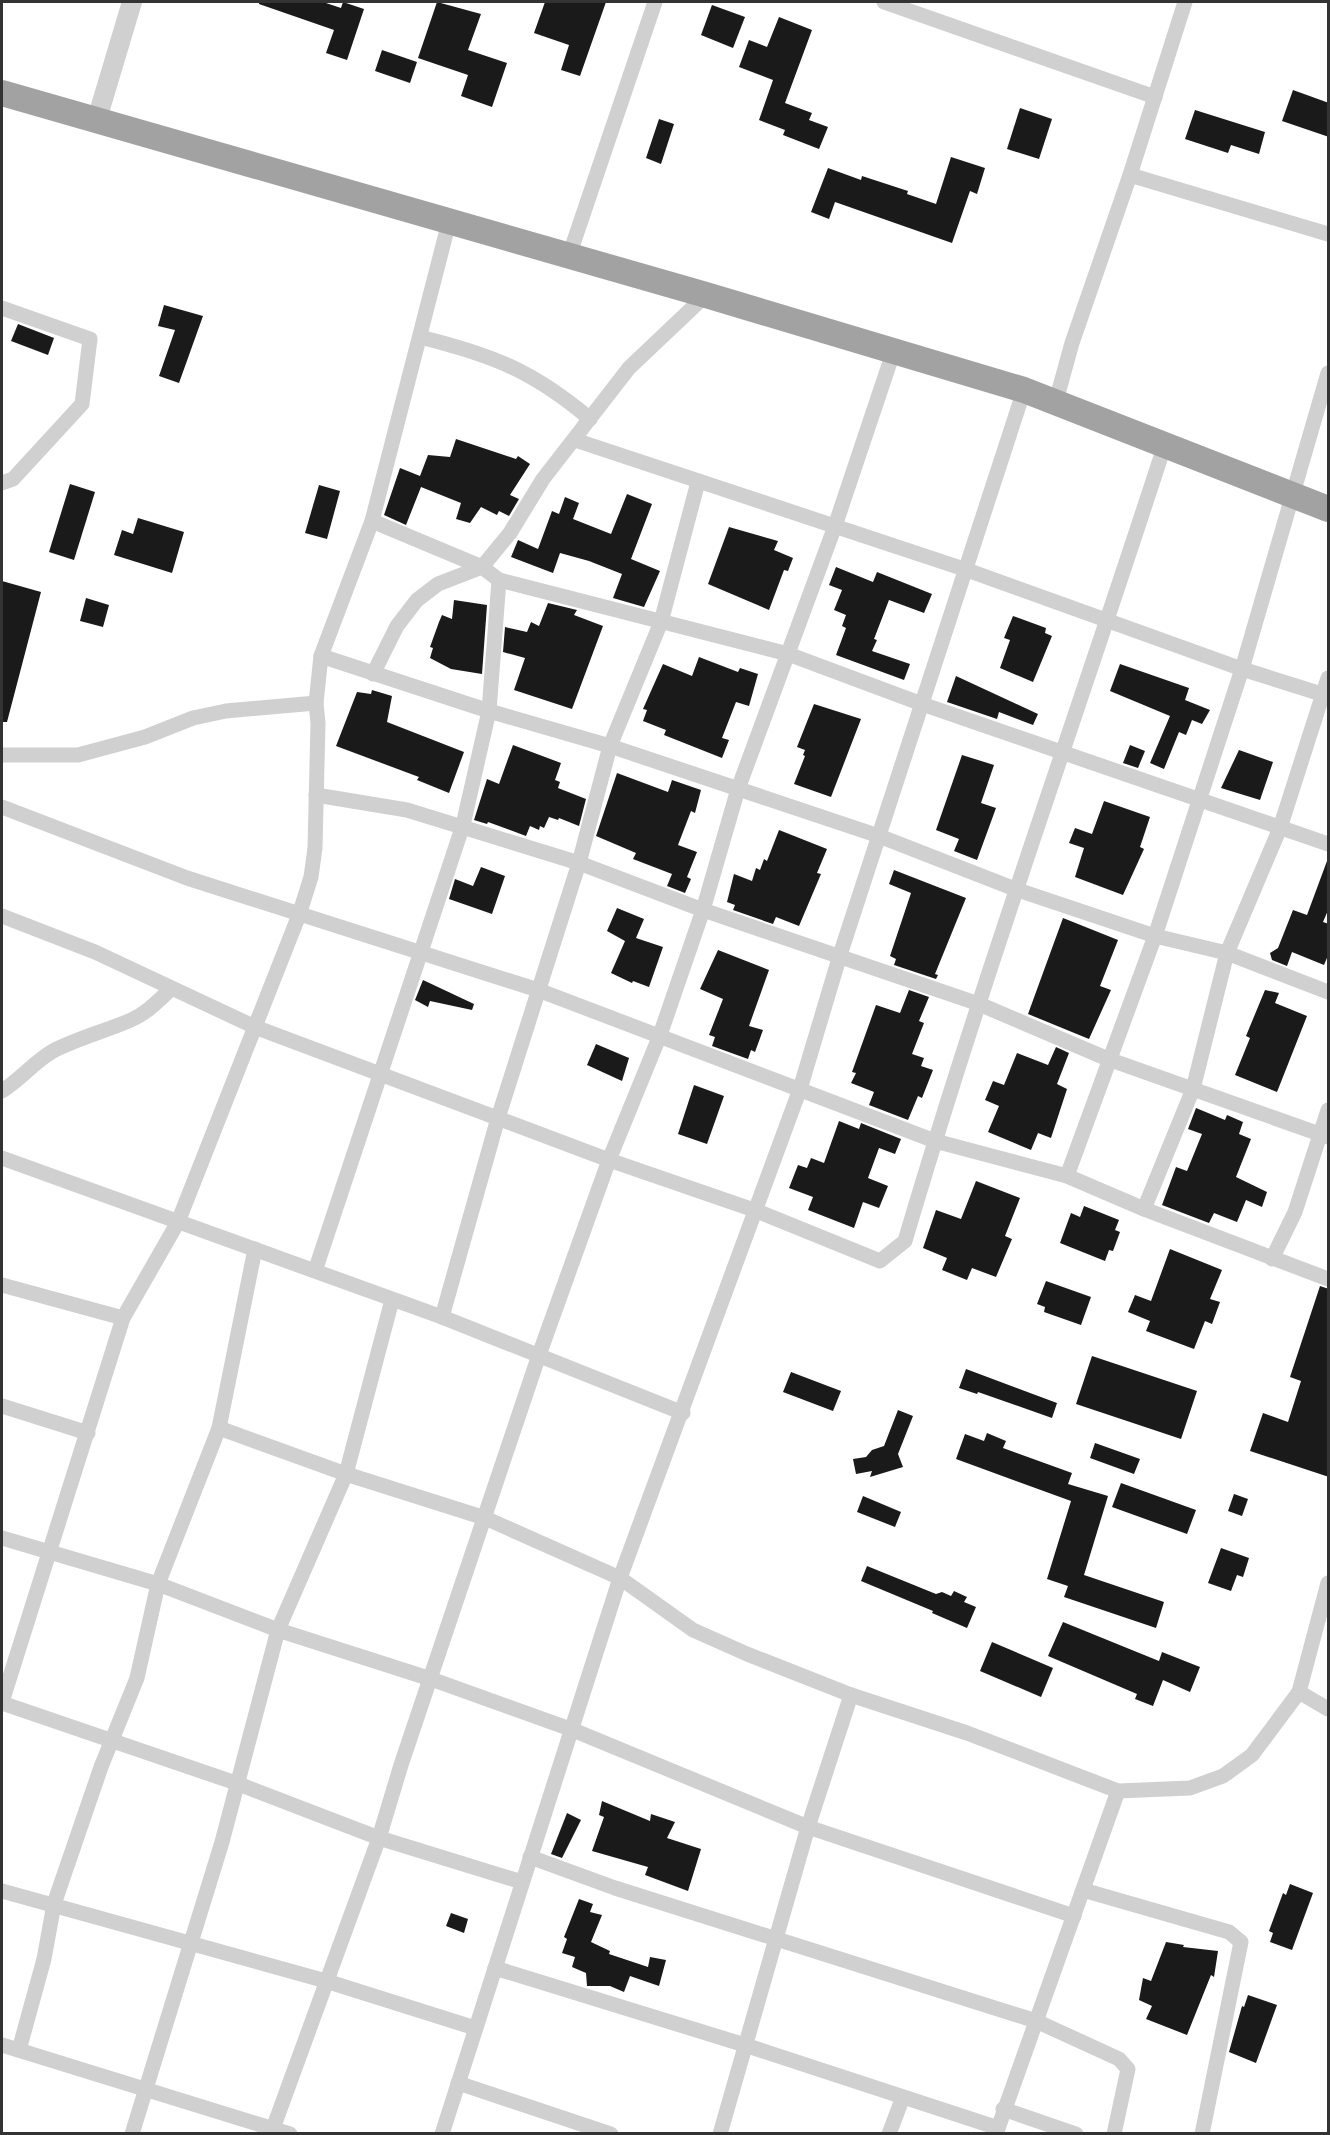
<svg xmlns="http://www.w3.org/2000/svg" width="1330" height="2135" viewBox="0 0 1330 2135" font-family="Manrope,sans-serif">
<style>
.building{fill:#1a1a1a}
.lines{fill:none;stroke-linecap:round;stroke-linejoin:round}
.minor{stroke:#d0d0d0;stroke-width:15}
.tertiary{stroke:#d0d0d0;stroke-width:20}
.trunk{stroke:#a2a2a2;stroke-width:26}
</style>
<rect width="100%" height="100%" fill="#fff"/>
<g class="building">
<polygon points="259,2 323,2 341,8 343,2 364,9 347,60 326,53 334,30 259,4"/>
<polygon points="437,2 481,14 468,50 507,63 492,107 461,96 468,75 418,58"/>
<polygon points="545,2 606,2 580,76 561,70 569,45 534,33"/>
<polygon points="712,5 745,17 733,48 701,35"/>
<polygon points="779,17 812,30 785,103 812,113 809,120 828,127 819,149 783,135 785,130 759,120 773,80 739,67 749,40 767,47"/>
<polygon points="382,50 417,62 410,83 375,71"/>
<polygon points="1293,90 1329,103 1329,137 1282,121"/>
<polygon points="1020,108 1052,119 1039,159 1007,149"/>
<polygon points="1195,110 1265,132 1259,154 1231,145 1228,153 1185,139"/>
<polygon points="659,119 674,124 661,164 646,158"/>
<polygon points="951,157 985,168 977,194 970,191 952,243 835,202 829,219 811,212 828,168 861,180 862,176 908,191 907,194 936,204"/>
<polygon points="164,305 203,316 179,383 159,376 175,330 158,326"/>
<polygon points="18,324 54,338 48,355 11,341"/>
<polygon points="456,439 516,459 518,456 530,464 510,495 519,499 509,516 499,511 497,515 481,507 470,523 456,519 461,503 421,487 406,525 384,515 400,468 420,476 428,455 450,457"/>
<polygon points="70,484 95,492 74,560 49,552"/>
<polygon points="319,485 340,491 327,539 305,533"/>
<polygon points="627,494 652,504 631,559 660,571 644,607 613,598 622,574 589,561 560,553 553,573 511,557 518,540 538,549 552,511 559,514 565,497 579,503 573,519 611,534"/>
<polygon points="138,518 184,532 172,573 114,555 122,530 133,534"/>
<polygon points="729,527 778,541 774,550 793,558 788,571 784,570 769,610 708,584"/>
<polygon points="836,567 873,582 877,572 932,594 924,613 889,600 874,639 877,640 872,651 910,664 904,680 836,655 846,628 842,626 846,615 834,610 842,590 829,585"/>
<polygon points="2,581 41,592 7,722 2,722"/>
<polygon points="86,598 109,605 103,627 80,621"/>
<polygon points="454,600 487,605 482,674 451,669 430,658 433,648 430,647 439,622 442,615 452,619"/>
<polygon points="548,603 577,610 574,615 603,626 572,709 514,690 525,658 503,652 505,627 527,632 531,622 539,626"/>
<polygon points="1013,616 1046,628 1045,633 1052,636 1033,682 1000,668 1010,640 1004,638"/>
<polygon points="699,657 738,672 740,668 758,674 749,706 736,702 722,738 729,740 722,758 664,735 666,730 643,721 647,710 643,709 663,664 692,676"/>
<polygon points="1120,664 1189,688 1185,700 1210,710 1202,724 1192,720 1186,735 1179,732 1164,769 1150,763 1170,716 1110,691"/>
<polygon points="956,676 1038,714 1033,725 999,712 997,719 947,702"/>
<polygon points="372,690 392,696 387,722 464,752 449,793 417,780 419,777 336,746 357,692 371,694"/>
<polygon points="814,704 861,719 831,797 794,784 805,756 803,755 805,750 797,747"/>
<polygon points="513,745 561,763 555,780 560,782 558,788 586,799 579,826 559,818 558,820 549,817 544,828 540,826 539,830 530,826 526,836 488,822 487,824 474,820 487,779 499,784"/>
<polygon points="1130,745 1145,751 1138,768 1123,763"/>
<polygon points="1239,750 1273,762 1260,800 1221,788"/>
<polygon points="962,755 994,765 981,803 996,808 977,860 954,851 959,839 936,830"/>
<polygon points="617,773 668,792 672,780 701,790 695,813 691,811 678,845 697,852 687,877 691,879 685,893 667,886 672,874 633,859 636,853 596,836"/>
<polygon points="1104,801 1150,817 1140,847 1144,849 1123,895 1075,877 1084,848 1069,843 1075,828 1092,834"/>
<polygon points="779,830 827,849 817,873 821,874 799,926 776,917 773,924 733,910 735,905 727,902 734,874 752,881 756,868 760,870 764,859 767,861"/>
<polygon points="1327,861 1329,908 1323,922 1329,924 1329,953 1324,965 1292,952 1287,966 1272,960 1270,953 1278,948 1293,910 1307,915"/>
<polygon points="481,867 505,876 492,914 449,899 455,879 473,886"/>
<polygon points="894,870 966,898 935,974 938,975 936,979 894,965 896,959 890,956 911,893 889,884"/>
<polygon points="617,908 644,919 636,938 663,947 649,987 633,981 632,983 611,973 625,941 607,931"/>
<polygon points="1063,918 1118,940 1100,986 1111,990 1089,1039 1028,1014"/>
<polygon points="718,950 769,970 749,1026 763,1030 755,1052 751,1050 748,1059 712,1046 715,1037 709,1035 723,999 700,989"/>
<polygon points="423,980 474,1004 472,1010 430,1001 428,1007 415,1000"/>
<polygon points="909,990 929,997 919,1021 924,1023 912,1054 924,1058 921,1066 933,1070 922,1098 918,1096 908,1120 869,1105 874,1092 851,1083 856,1073 852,1072 876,1005 900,1013"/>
<polygon points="1265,990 1279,993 1275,1003 1307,1016 1277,1092 1235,1075 1250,1038 1246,1036"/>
<polygon points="596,1044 629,1058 622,1081 587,1065"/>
<polygon points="1056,1047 1069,1053 1057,1084 1067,1089 1051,1138 1038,1133 1031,1150 988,1132 999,1106 985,1100 993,1081 1004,1085 1017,1053 1048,1065"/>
<polygon points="694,1085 724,1096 707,1144 678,1134"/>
<polygon points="1196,1108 1225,1120 1227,1115 1243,1122 1239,1134 1251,1139 1236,1177 1267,1192 1262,1207 1246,1200 1237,1222 1214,1213 1209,1223 1162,1205 1176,1167 1187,1171 1202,1134 1188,1129"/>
<polygon points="839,1121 859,1129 861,1123 901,1139 895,1154 879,1148 868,1178 888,1186 879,1208 863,1202 854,1228 808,1210 813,1197 789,1188 798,1165 807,1168 811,1158 824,1163"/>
<polygon points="976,1181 1020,1198 1005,1236 1012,1239 996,1277 972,1268 967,1280 942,1270 947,1258 923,1248 936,1210 961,1219"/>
<polygon points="1084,1206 1119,1220 1115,1230 1120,1232 1113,1251 1109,1250 1105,1261 1060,1243 1071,1213 1080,1217"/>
<polygon points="1170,1249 1222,1270 1210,1299 1220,1302 1212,1324 1205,1321 1194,1349 1146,1331 1150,1321 1128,1312 1135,1295 1151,1301"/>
<polygon points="1046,1281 1091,1297 1081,1325 1044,1312 1045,1307 1037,1304"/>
<polygon points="1320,1286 1329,1289 1329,1477 1250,1451 1263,1413 1288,1422 1301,1381 1290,1377"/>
<polygon points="1092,1356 1197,1391 1181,1439 1076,1404"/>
<polygon points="966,1369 1057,1403 1052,1418 978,1392 977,1394 959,1388"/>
<polygon points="791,1372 841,1391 833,1411 783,1392"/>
<polygon points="898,1410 913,1416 898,1454 903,1467 870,1477 872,1471 856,1474 853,1459 866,1457 872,1450 884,1446"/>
<polygon points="987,1433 1006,1441 1003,1448 1072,1473 1068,1484 1108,1496 1084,1575 1164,1602 1156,1628 1064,1597 1068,1586 1047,1579 1071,1501 956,1459 965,1434 984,1441"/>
<polygon points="1095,1443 1140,1459 1134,1474 1090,1458"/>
<polygon points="1121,1483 1196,1510 1187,1534 1112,1507"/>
<polygon points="1234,1494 1248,1499 1242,1516 1228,1511"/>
<polygon points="863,1496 901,1512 895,1527 857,1512"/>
<polygon points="1221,1548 1249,1558 1243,1577 1237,1575 1231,1591 1208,1583"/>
<polygon points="867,1566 936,1594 942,1592 951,1596 954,1591 967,1597 964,1602 976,1607 967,1628 932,1613 933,1611 861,1581"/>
<polygon points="1063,1622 1159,1661 1162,1652 1200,1667 1190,1692 1163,1680 1153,1706 1135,1699 1137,1694 1048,1656"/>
<polygon points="992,1642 1053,1668 1041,1697 980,1671"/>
<polygon points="602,1801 650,1821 651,1814 675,1822 667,1838 701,1849 688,1891 645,1875 648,1867 592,1851 604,1817 599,1815"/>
<polygon points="567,1813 581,1820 562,1858 551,1854"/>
<polygon points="1290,1884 1313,1893 1292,1950 1270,1942 1273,1933 1269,1931 1283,1893 1286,1895"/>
<polygon points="579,1899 593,1904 590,1912 602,1915 591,1942 610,1951 609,1954 648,1967 650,1957 666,1960 659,1986 630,1976 624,1992 610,1986 587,1986 586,1973 572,1967 575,1957 562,1953 567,1939 564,1937"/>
<polygon points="451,1913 468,1919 464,1933 446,1926"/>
<polygon points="1166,1942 1184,1945 1183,1947 1218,1951 1214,1977 1211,1975 1187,2035 1146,2019 1152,2006 1139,2000 1143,1978 1151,1981"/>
<polygon points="1248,1995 1277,2005 1256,2063 1229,2052 1242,2006 1244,2007"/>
</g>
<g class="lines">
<g class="minor">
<polyline points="884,2 1155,97"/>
<polyline points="1130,175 1328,234"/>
<polyline points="569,256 655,2"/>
<polyline points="2,308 90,339 82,404 13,479 2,483"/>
<path d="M420,337C492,355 532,370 590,419"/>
<polyline points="1056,401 1072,343 1130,175 1185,2"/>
<polyline points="575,440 967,570 1242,669 1328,696"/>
<polyline points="372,521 482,567 499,580 788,654 922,704 1328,844"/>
<polyline points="321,656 489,711 610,746 879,836 1015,889 1155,936 1227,953 1328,992"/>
<polyline points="373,674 397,626 417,600 438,584 482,567 510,533 543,479 629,368 706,295"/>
<polyline points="2,755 78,755 145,737 193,718 226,711 316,703"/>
<polyline points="316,795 407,810 579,863 703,910 979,1004 1108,1059 1328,1137"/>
<polyline points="2,807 187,878 538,990 935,1141 1067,1176 1144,1209 1328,1279"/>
<path d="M2,916L95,952L255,1027L609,1160L757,1211L880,1261L905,1241C984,973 1079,710 1165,444"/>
<path d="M2,1091C21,1079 34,1062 53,1051C78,1038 106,1031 131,1020C147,1013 159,1000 171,989"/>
<polyline points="2,1158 442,1317 683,1413"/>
<polyline points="1067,1176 1155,936 1242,669 1328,373"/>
<polyline points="1144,1209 1193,1089 1227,953 1280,828 1328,678"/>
<polyline points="1272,1259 1295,1212 1328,1110"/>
<polyline points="315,1271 463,825 489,711 499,580"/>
<polyline points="2,1285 123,1318"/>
<polyline points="442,1317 498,1118 579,863 610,746 661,622 698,482"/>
<polyline points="2,1406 88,1433"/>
<polyline points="219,1428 346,1474 485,1518 620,1578 693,1630 747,1654 851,1695 967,1733 1118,1791 1190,1788 1223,1776 1252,1755 1299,1692 1328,1583"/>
<polyline points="2,1538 158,1584 278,1630 431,1679 573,1730 808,1827 1074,1916"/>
<polyline points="1299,1692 1328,1709"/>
<polyline points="2,1702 123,1318 178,1222 299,915 311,877 315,848 318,723 316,703 321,656 372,521 449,222"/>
<polyline points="2,1703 236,1783 379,1838 522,1882"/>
<polyline points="530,1857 615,1888 1036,2021 1119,2059 1128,2069 1114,2134"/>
<polyline points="1083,1890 1229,1932 1241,1942 1202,2134"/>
<polyline points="2,1891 326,1981 475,2028"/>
<polyline points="495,1968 745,2045 998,2128"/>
<polyline points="2,2045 290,2134"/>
<polyline points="19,2050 44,1959 54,1904 101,1767 137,1678 158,1584 219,1428 255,1249"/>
<polyline points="458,2083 611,2134"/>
<polyline points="1003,2109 1076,2134"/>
<polyline points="132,2134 222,1842 278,1630 346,1474 392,1300"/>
<polyline points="271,2134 379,1838 401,1765 539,1355 609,1160 660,1035 703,910 738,789 835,526 894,350"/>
<polyline points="442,2134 620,1578 800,1089 840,955 1024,390"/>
<polyline points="720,2134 808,1827 851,1695"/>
<polyline points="889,2134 903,2097"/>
<polyline points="996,2134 1118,1791"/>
</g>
<polyline class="tertiary" points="97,119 132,2"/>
<polyline class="trunk" points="2,93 706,295 1024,390 1328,509"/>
</g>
<rect width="1330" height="2135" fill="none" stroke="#333333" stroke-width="6"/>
</svg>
